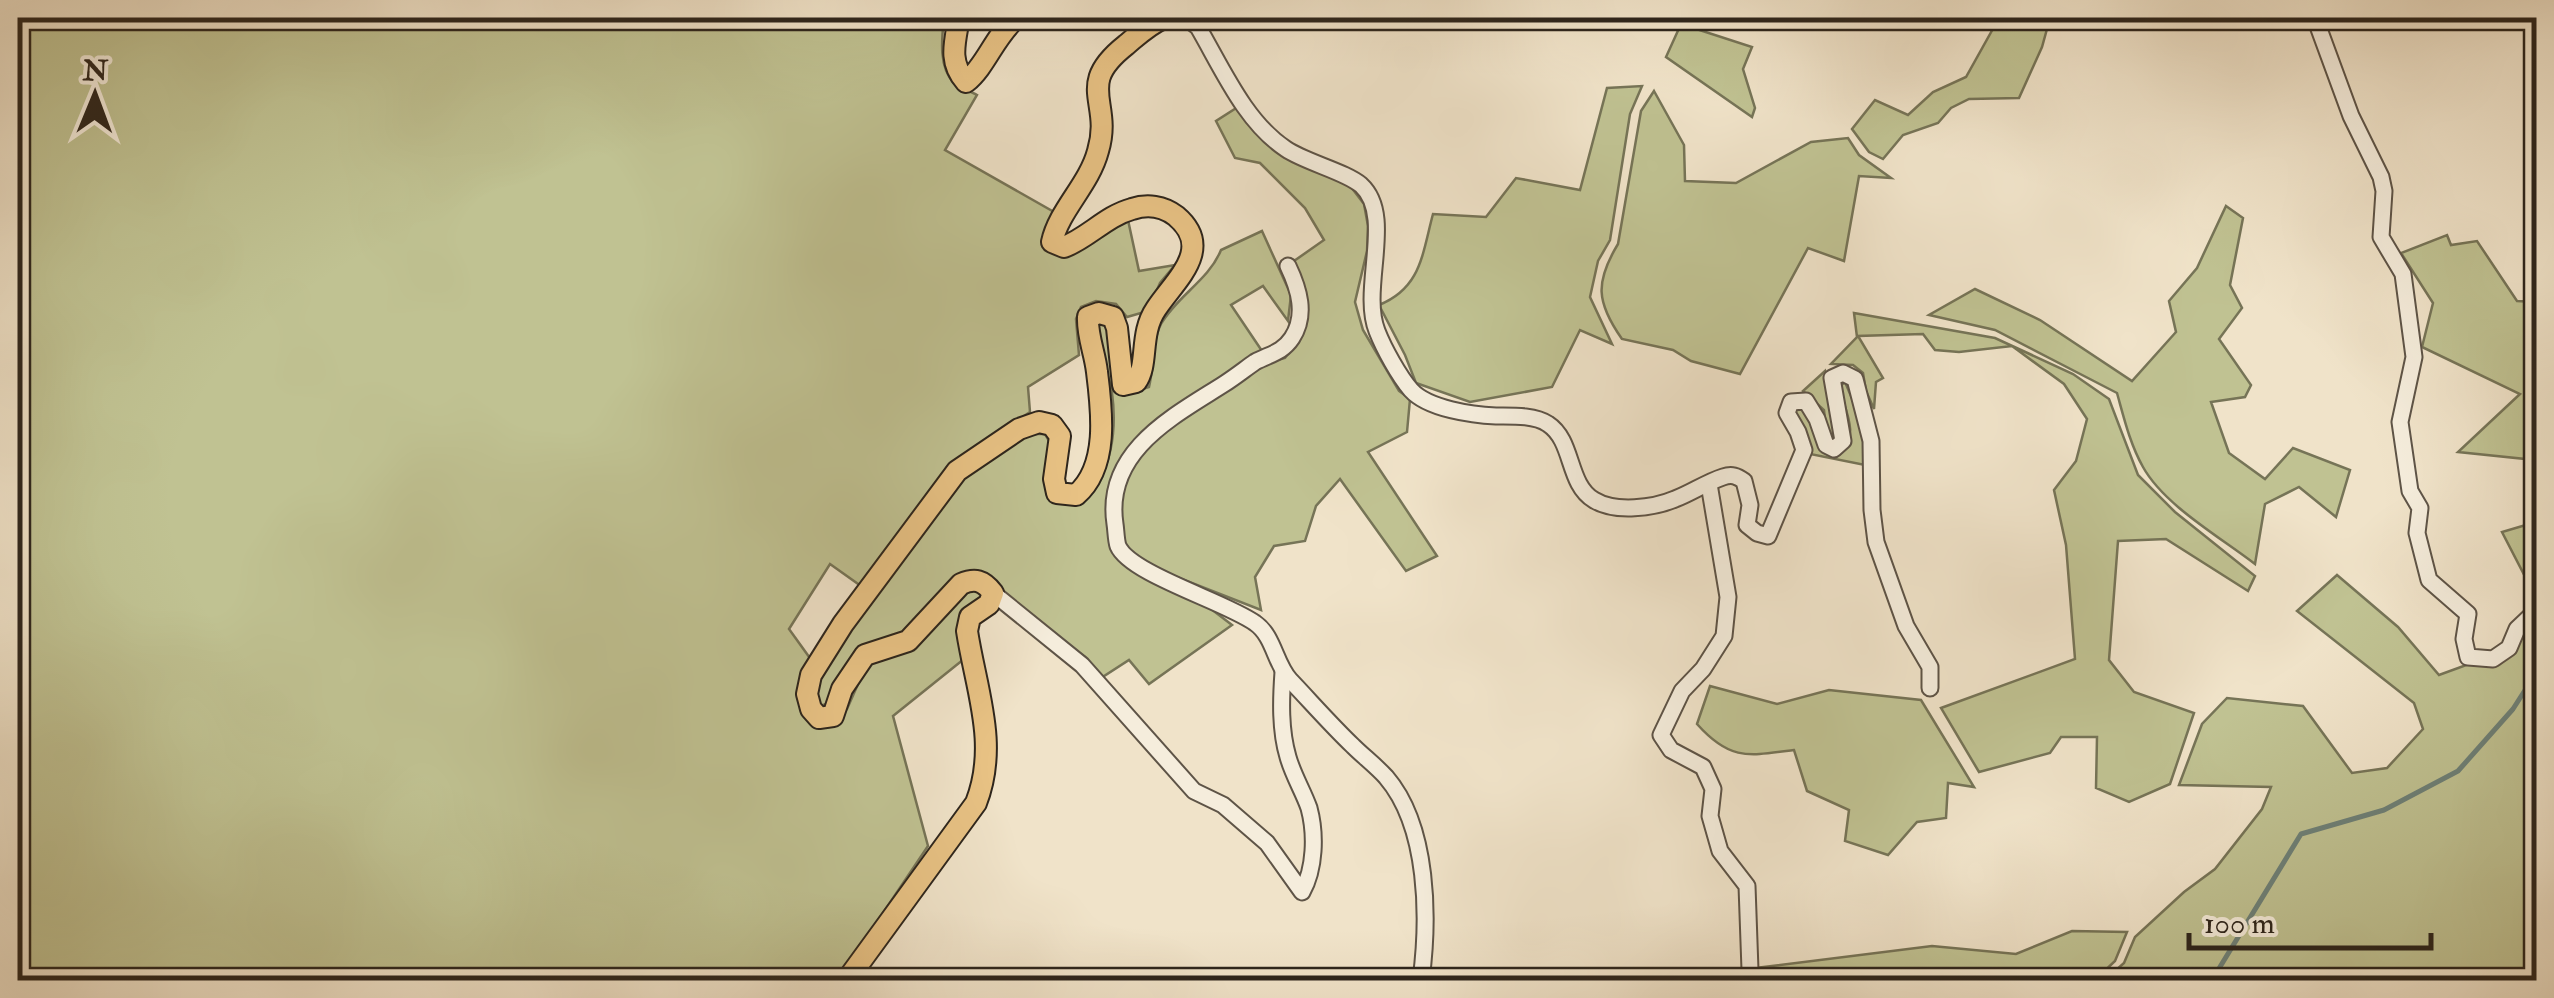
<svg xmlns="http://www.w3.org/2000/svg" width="2554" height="998" viewBox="0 0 2554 998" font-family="'IM FELL Double Pica',serif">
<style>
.green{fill:#c0c292;stroke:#767457;stroke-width:2.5}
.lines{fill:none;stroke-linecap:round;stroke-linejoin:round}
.stream{stroke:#6e8178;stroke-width:5}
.minor-casing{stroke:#5e5447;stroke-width:19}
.major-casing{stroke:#2d251c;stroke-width:24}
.minor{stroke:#f5eddc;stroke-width:15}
.major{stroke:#e8c284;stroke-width:20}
</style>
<rect width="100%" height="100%" fill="#f0e3c9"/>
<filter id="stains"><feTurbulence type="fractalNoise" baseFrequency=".002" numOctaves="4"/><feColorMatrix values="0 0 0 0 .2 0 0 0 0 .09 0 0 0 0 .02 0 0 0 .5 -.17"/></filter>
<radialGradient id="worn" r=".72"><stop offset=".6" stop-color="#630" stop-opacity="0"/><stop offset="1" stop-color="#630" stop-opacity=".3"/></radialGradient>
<g class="green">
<path d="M36,18H944C942,37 938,67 954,83C959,88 971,91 977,95L945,150L1054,212L1045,230V241L1097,239L1128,220L1139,271L1175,265L1160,283L1148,311L1127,317L1116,304L1096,301L1081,307L1076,319L1079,355L1028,387L1030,412L947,467L924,508L861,586L830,564L789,629L812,661L803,683L831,724L847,709L866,666L906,648L959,594L977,587L985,593L964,659L893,716L928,846L838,980H18V40Z"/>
<polygon points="1999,18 2050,18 2042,47 2019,98 1969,99 1951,108 1938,123 1903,135 1883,159 1869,152 1852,129 1875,100 1908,115 1933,92 1966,77"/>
<polygon points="1681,24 1752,47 1743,69 1755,108 1752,117 1666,57"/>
<path d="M1642,86L1630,114L1610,240L1598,261L1590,297L1612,344L1580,330L1552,387L1470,402L1416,383L1405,355L1379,305C1421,288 1422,255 1433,214L1486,217L1516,178L1580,190L1607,88Z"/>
<path d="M1654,91L1684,145L1685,181L1736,183L1811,142L1848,138L1859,155L1891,178L1859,176L1844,261L1808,248L1740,374L1691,361L1673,350L1622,339C1596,302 1595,282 1618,244L1641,111Z"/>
<polygon points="1241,105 1256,130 1351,187 1364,204 1368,226 1367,251 1355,302 1363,330 1399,391 1410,399 1407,432 1368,452 1437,556 1406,571 1340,479 1316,506 1305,541 1274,546 1255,577 1261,610 1138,562 1124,544 1118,514 1122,483 1138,450 1259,365 1285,358 1302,336 1305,289 1294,261 1324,240 1305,208 1260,163 1235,158 1216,121"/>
<path d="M2226,206L2243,218L2230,285L2242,308L2219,339L2251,385L2245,397L2211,402L2229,453L2265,479L2293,448L2350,470L2336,517L2299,487L2265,504L2255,564C2220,537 2164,505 2143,467C2130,444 2124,418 2117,393L1995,330L1929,315L1975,289L2040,320L2132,381L2176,332L2169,301L2197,268Z"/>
<path d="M1262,231L1291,295L1288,321L1263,286L1231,305L1262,351C1211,386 1135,420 1115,481C1108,501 1114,530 1114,551L1198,599L1232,625L1149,684L1129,660L1101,678L1085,657L1054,636L983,576L901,637L861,653L844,668L828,703L819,707L814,689L825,664L958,478L1027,434H1045L1052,446L1048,484L1085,498C1112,473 1117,429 1112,393C1108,369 1096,347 1097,322H1103L1108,328L1130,393L1149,387C1154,367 1152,342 1161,324C1177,296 1209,280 1221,250Z"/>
<polygon points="2447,235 2451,245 2477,241 2517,301 2536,302 2536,502 2525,459 2458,452 2520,394 2422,347 2433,303 2401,253"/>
<polygon points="1854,313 1995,338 2073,374 2109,399 2138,475 2175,512 2255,576 2248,591 2166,539 2118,541 2109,660 2134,692 2194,713 2170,784 2129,802 2096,788 2097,737 2061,737 2050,753 1979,772 1941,708 2075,659 2066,545 2054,490 2076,461 2087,419 2064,384 2012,346 1959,352 1935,350 1923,334 1858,336 1883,378 1876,382 1874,409 1866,391 1863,373 1853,365 1831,364 1857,337"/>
<polygon points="1825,371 1835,438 1827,437 1824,410 1803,391"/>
<path d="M1845,382L1865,429V465L1810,454L1794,413V407L1803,409L1826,452L1840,454C1861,437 1844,408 1839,387Z"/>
<polygon points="2536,522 2536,588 2532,590 2502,532"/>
<path d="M2337,575L2398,627L2439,675L2469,664H2500C2513,650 2522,631 2536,621V980H2105L2124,963L2135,937L2184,892L2215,869L2262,809L2271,787L2179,785L2202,724L2227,698L2303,706L2352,773L2387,768L2423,729L2414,703L2297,611Z"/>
<path d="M1710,686L1777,704L1829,690L1921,700L1974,787L1948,783L1946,818L1917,822L1888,855L1845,841L1849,810L1807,791L1794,750C1748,756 1730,761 1697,724Z"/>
<polygon points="2072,931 2127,932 2115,961 2095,980 1751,980 1756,968 1932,946 2016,954"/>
</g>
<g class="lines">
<polyline class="stream" points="2212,980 2301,834 2384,810 2458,771 2513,709 2536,673"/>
<defs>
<g id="minor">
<path d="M1186,18L1198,27C1222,68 1245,122 1286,149C1305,162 1346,172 1361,185C1395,216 1360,288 1377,331C1384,349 1399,376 1411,390C1428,409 1473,415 1496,416C1512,416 1535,415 1548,424C1574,441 1567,484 1594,500C1615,513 1654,508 1675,499C1691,493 1707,482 1723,477C1732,474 1737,476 1744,481L1750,505L1747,525L1757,533L1768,536L1804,450L1798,432L1787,413L1791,402L1806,401L1817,419L1826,445L1834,449L1843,441L1832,378L1843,373L1855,379L1871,441L1872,510L1876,542L1906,626L1930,667V688"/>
<polyline points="2315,18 2351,116 2381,177 2384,191 2381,237 2403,274 2414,357 2400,422 2410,491 2420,508 2417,533 2429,580 2468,614 2464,639 2468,657 2493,659 2509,648 2517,629 2536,611"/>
<polyline points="18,24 25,18"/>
<path d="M1288,266C1299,289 1307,315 1292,338C1282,353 1270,354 1255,362C1245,369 1235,377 1224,384C1174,416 1104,451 1115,524C1116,530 1116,540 1118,546C1130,574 1226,602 1255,623C1274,636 1275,664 1290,680C1311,702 1331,725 1353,746C1363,756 1376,766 1386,777C1429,827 1429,919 1421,980"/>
<polyline points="1709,484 1728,597 1724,636 1703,669 1682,691 1661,735 1671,750 1703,767 1713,789 1710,816 1720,851 1747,886 1750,970 1745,980"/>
<path d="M993,593L1082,665L1194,791L1223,805L1267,843L1302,892C1315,869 1316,834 1309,808C1303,791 1293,775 1288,757C1280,730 1281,700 1283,672"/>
</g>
<g id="major">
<path d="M959,18C955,42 948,62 966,82C986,66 994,37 1016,18"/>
<path d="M847,980L976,803C999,744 976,690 967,631L970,617L989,604L993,593C983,580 975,578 961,584L908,641L865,655L842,689L833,716L819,718L811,709L807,694L811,675L843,624L957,471L1019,429L1039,422L1052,425L1060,436L1054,479L1057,493L1076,495C1109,467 1102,411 1097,372C1095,353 1087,336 1088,317L1099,313L1113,317L1117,328L1123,385L1136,382C1149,364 1139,334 1156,309C1175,280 1215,249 1176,216C1163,206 1147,204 1132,209C1106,216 1088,238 1064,247L1052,242C1059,210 1089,185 1098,151C1113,101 1074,86 1126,45C1138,35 1149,24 1164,18"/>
</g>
</defs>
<use href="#minor" class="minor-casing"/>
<use href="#major" class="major-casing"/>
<use href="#minor" class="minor"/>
<use href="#major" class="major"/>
</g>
<rect width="2554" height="998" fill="none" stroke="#f0e3c9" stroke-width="60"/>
<rect x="20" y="20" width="2514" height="958" fill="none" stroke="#2d251c" stroke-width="5"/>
<rect x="30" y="30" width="2494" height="938" fill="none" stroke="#2d251c" stroke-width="2.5"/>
<g transform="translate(95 95) rotate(1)" stroke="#f5eddc" stroke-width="8" paint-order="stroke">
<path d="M0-8L18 38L0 25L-18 38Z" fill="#2d251c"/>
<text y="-15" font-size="28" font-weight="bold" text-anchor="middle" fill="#2d251c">N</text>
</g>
<path d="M2189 933v15h242v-15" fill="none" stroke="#2d251c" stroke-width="5"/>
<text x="2204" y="933" font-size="30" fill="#2d251c" stroke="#f5eddc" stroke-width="8" paint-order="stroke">100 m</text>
<rect width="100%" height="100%" filter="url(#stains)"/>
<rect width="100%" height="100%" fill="url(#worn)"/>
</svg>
